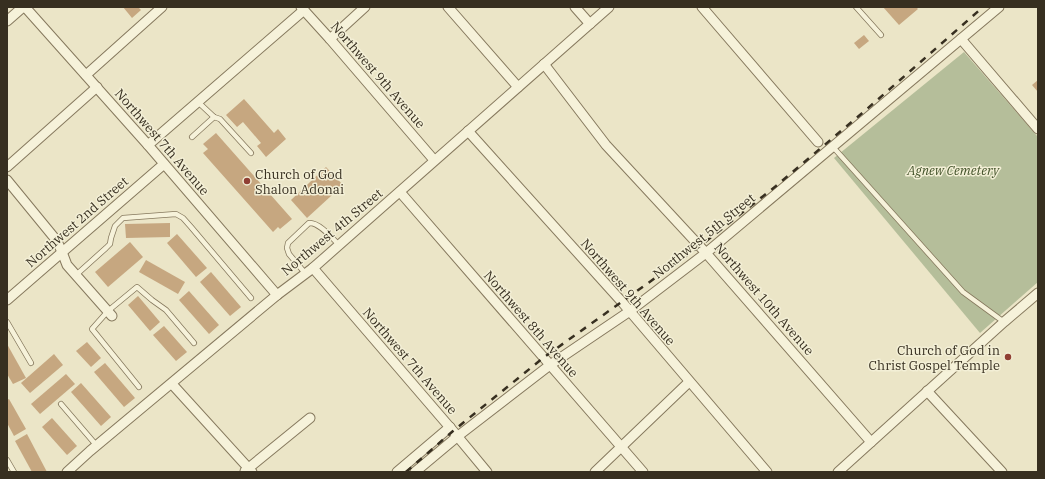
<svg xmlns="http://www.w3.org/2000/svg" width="1045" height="479" viewBox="0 0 1045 479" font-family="'IBM Plex Serif',serif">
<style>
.cemetery{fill:#b5be9a}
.building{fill:#c6a780}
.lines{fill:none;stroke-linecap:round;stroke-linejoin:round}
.lane-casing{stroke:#86795e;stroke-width:6}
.street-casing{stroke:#86795e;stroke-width:11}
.lane{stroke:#f6f2da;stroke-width:4.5}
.street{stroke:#f6f2da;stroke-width:9}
.rail{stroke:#372f20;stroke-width:2.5;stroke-dasharray:7 7;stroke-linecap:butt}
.poi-dot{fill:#903f33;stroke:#f3efd6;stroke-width:1.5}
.labels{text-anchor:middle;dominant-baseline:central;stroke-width:3;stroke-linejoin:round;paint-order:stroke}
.street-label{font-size:13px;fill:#372f20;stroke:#f3efd6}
.park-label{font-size:13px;font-style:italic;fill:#425229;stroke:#f3efd6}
.poi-label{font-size:13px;fill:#372f20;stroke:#f3efd6;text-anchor:start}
</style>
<rect width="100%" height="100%" fill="#ebe5c7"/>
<polygon class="cemetery" points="964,52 1038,137 1038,282 980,333 834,158"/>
<g class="building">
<polygon points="123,7 138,7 141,10 132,18"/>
<polygon points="883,7 916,7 918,9 899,25"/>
<polygon points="864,35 869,41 859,49 854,43"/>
<polygon points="1038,80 1038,92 1032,85"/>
<polygon points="244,99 274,133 278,129 286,139 266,157 257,146 261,143 243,122 237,127 226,115"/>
<polygon points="216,133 292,219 280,229 278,227 273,232 203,153 208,149 203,144"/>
<polygon points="326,167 343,185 307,218 291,200"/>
<polygon points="170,223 170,237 126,238 125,224"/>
<polygon points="177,234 207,268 196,277 167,243"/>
<polygon points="130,242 143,257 108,287 95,272"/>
<polygon points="146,260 185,282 178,294 139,272"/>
<polygon points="211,272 241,307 230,316 200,282"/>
<polygon points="189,291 219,325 209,334 179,300"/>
<polygon points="138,296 160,322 150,331 128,305"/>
<polygon points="164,326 187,352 176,361 153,335"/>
<polygon points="87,342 101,358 91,367 76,351"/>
<polygon points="7,344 26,378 13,384 7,374"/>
<polygon points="54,354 63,365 30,393 21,383"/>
<polygon points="105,363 135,398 124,407 94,372"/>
<polygon points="66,374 75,384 40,414 31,404"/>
<polygon points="81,383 111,417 101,426 71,392"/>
<polygon points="9,399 26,429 14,436 7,423 7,400"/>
<polygon points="52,418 77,446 67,455 42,427"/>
<polygon points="27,434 47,472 32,472 15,441"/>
</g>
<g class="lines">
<defs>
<g id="lane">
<polyline points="856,7 881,35"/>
<polyline points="198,102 214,117 220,119 251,153"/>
<polyline points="192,137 214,117"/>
<polyline points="833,147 963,292 1004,322"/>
<path d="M305,273L289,254L287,248L288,243L309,223C319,222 332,238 339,245"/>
<polyline points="76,275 106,248 110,244 111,238 115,226 123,218 176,214 183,218 191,227 251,298"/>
<polyline points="7,322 31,363"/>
<polyline points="139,387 92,329 108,311 137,287 152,300 166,310 194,343"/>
<polyline points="61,404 97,446"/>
<polyline points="7,460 14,472"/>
</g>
<g id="street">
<polyline points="25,7 148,145 277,295"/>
<polyline points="301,7 330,39 434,160"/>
<polyline points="448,7 518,87"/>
<polyline points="575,7 590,24"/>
<polyline points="702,7 818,142"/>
<polyline points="7,21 23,7"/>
<polyline points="330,39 365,7"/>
<polyline points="961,39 1038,129"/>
<polyline points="544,64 606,145 706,253 871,442"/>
<polyline points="86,75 162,7"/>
<polyline points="468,131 622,302 767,472"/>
<polyline points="148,145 304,10"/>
<polyline points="7,167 97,87"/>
<polyline points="7,180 57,241 62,252 67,265 112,316"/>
<polyline points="400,192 643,472"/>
<polyline points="313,268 453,431 487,472"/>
<polyline points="7,300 164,164"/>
<polyline points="172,384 252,472"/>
<polyline points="927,391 1002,472"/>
<polyline points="245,471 310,418"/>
<polyline points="67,472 90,451 277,295 313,268 609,7"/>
<polyline points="397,472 450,427"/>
<polyline points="415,472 458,436 550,365 630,311 706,253 999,7"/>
<polyline points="595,472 689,382"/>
<polyline points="838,472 1004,322 1038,293"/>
</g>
</defs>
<use href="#lane" class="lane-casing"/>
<use href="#street" class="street-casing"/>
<use href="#lane" class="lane"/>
<use href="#street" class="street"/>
<polyline class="rail" points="406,472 453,431 543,358 700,246 776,186 867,109 983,7"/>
</g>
<g class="poi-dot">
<circle cx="247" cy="181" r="4"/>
<circle cx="1008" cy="357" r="4"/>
</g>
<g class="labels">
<g class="street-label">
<text transform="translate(378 75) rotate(49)">Northwest 9th Avenue</text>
<text transform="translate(162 142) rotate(49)">Northwest 7th Avenue</text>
<text transform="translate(77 222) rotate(-41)">Northwest 2nd Street</text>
<text transform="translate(332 232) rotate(-40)">Northwest 4th Street</text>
<text transform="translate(704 236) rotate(-39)">Northwest 5th Street</text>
<text transform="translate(628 292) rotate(49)">Northwest 9th Avenue</text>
<text transform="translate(764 299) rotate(49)">Northwest 10th Avenue</text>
<text transform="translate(531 324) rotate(49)">Northwest 8th Avenue</text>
<text transform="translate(410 361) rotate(49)">Northwest 7th Avenue</text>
</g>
<g class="park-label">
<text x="953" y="170">Agnew Cemetery</text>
</g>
<g class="poi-label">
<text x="255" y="174">Church of God<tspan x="255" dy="15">Shalon Adonai</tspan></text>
<text x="1000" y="350" text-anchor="end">Church of God in<tspan x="1000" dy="15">Christ Gospel Temple</tspan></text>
</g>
</g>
<rect width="1045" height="479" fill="none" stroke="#372f20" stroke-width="16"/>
</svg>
